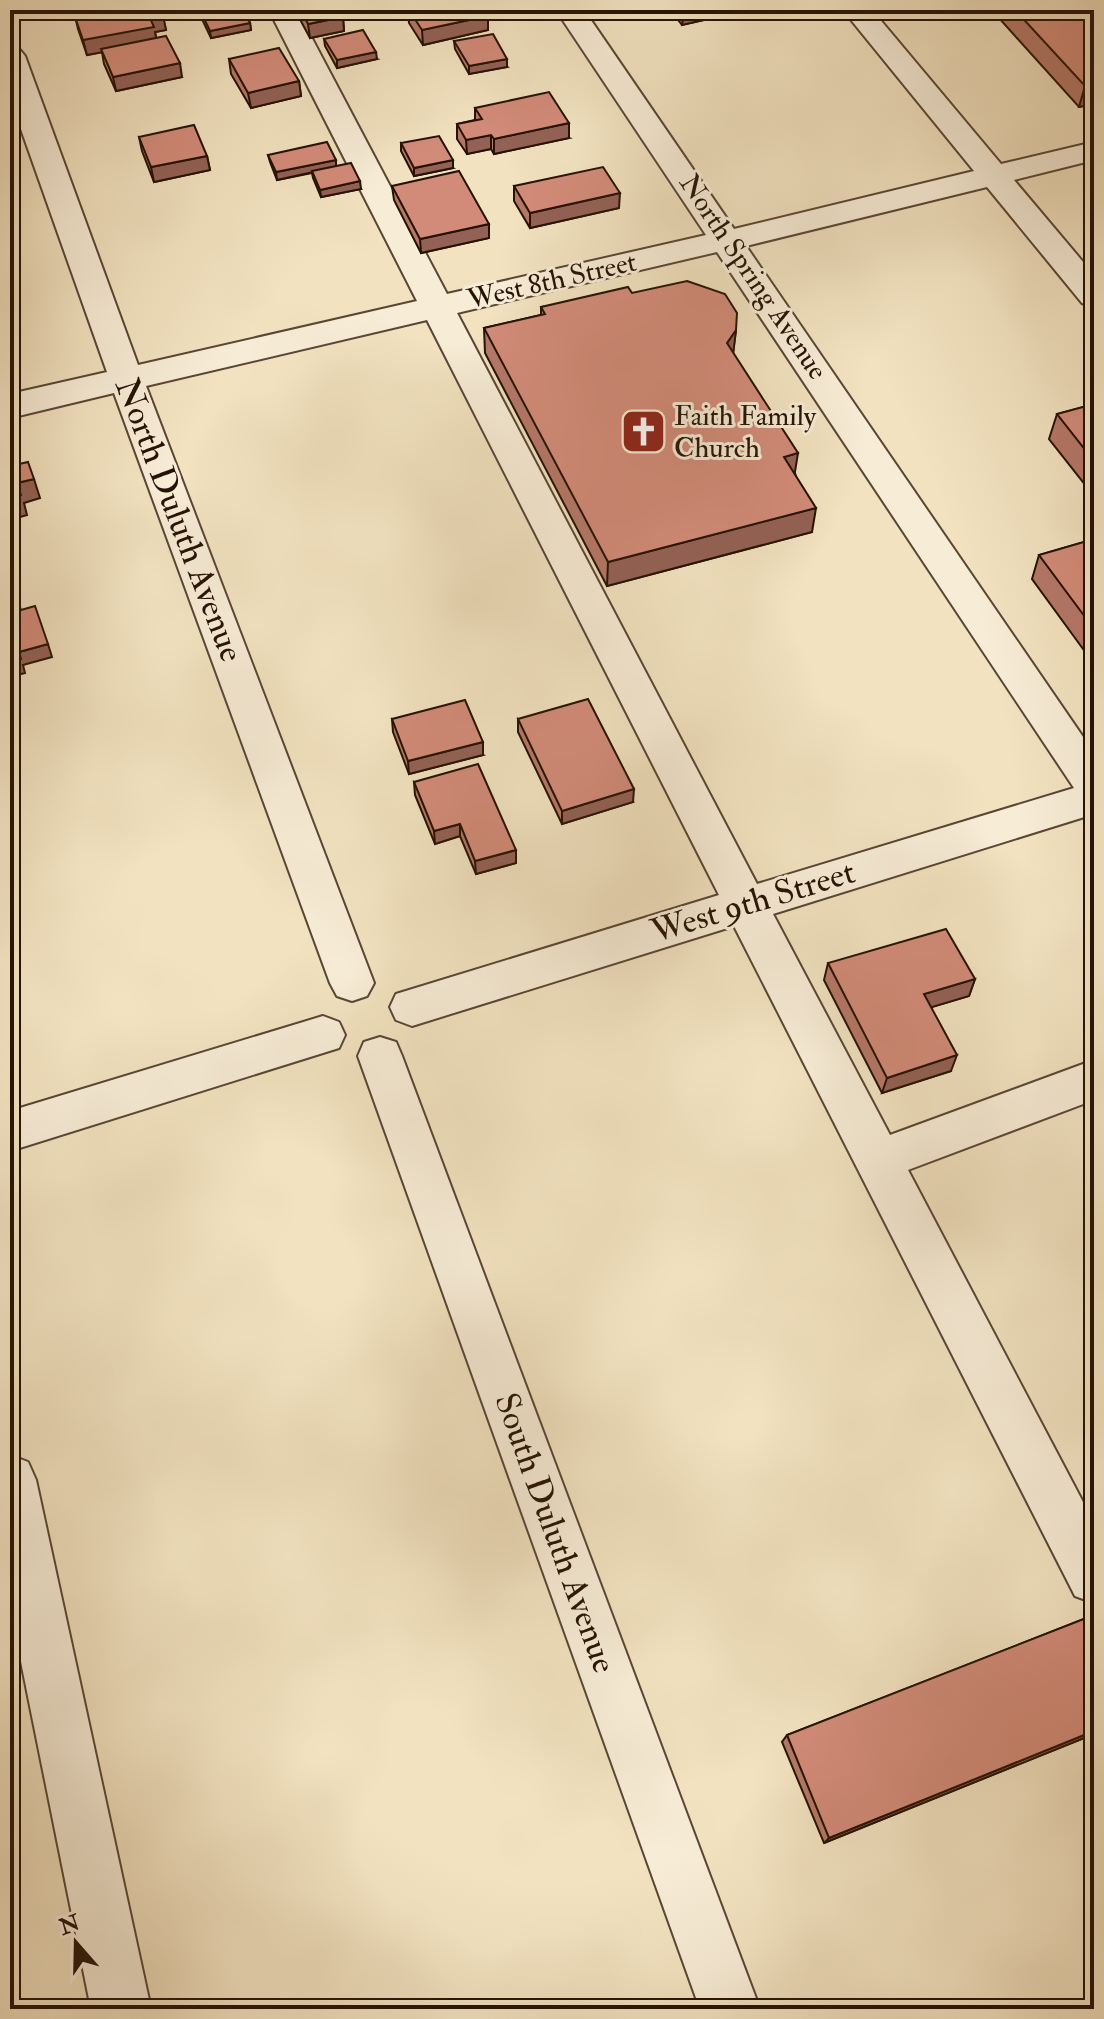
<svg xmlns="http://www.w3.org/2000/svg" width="1104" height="2019" viewBox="0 0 1104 2019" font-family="'IM FELL Double Pica',serif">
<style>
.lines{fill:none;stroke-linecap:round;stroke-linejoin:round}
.minor-casing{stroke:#594634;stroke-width:4}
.minor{fill:#f7ecd6;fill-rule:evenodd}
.wall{fill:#b57868;stroke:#261205;stroke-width:2}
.shaded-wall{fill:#936155;stroke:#261205;stroke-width:2}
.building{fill:#d28b79;stroke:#261205;stroke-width:2}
.labels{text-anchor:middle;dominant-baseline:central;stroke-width:6;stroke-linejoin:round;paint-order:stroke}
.far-street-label{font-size:28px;fill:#261205;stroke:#f7ecd6}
.far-poi-label{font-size:28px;fill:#261205;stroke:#f7ecd6;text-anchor:start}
.street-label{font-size:34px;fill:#261205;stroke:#f7ecd6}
</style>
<rect width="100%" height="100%" fill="#f2e2c0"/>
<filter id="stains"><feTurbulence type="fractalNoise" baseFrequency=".0025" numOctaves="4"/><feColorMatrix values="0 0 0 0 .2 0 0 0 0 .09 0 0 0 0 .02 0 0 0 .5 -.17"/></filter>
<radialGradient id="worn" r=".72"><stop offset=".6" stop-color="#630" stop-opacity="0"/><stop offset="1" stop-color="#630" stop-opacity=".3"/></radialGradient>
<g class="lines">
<defs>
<g id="minor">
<path d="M269,10H297L447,294L706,235L556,10H584L734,229L974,171L843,10H872L1001,164L1094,142V160L1014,180L1094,275V307L1082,303L987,187L746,246L1094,753V814L773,914L890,1135L1094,1060V1100L908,1170L1094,1523V1603L1075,1596L734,926L412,1026L396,1020L390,1007L396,994L719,895L427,320L146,386L374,983L367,996L352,1001L337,996L330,983L114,393L10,418V394L107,372L10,98V47L20,50L25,56L138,365L417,301ZM717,252L1074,788L757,884L457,313Z"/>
<polygon points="323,1016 339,1022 345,1035 339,1048 10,1151 10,1111"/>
<polygon points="380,1037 396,1042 402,1056 760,2009 700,2009 358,1056 364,1042"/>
<polygon points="10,1455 28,1462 36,1480 151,2009 91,2009 10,1607"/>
</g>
</defs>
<use href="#minor" class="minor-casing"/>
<use href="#minor" class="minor"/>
</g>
<g class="wall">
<polygon points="59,10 161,10 166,30 155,32 156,38 182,77 116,91 104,64 102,52 87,55 78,29 75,16 62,18"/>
<polygon points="199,10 244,10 250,23 251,30 211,38 200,15"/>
<polygon points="295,10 339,10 343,17 344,31 310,38"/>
<polygon points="408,10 484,10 488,30 423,45 409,23"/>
<polygon points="670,10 722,10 722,16 682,25"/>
<polygon points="999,10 1090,10 1094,14 1094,104 1079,107 998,17"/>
<polygon points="324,39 377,59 337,68 325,46"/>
<polygon points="454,41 507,67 469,74 455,49"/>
<polygon points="229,59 299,81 301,96 251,108 231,74"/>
<polygon points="475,108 569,138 494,154 491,149 467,154 457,139 457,124 475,120"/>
<polygon points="139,137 207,156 210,170 154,182 142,151"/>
<polygon points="401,143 453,168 414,176 401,151"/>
<polygon points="268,155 336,160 336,166 361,189 321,197 313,178 312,173 277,180 270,162"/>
<polygon points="392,186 489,224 489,238 421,253 394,200"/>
<polygon points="514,186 619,208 530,228 514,201"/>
<polygon points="632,293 736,330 733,353 795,473 812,532 607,586 485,353 484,328 541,315 541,307"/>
<polygon points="1094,404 1094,496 1049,439 1057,414"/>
<polygon points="1094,539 1094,664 1032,579 1039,555"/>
<polygon points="392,719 483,755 409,774 393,732"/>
<polygon points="518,719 633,802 562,824 518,732"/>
<polygon points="414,782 516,850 516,863 476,874 460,836 435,844 415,795"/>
<polygon points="828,963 975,979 969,996 931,1007 951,1071 882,1093 824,980"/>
<polygon points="1094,1615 1094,1734 824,1843 782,1742 787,1735"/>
</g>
<g class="shaded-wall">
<polygon points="60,10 108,10 62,18"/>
<polygon points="716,10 722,10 722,16 682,25 683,18"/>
<polygon points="163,15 166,30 155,32 157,42 87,55 83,40 150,18"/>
<polygon points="488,16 488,30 423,45 422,30"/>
<polygon points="343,17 344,31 310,38 308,24"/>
<polygon points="250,23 251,30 211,38 210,31"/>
<polygon points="376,52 377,59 337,68 337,60"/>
<polygon points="507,59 507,67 469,74 469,66"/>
<polygon points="180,63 182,77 116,91 113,77"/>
<polygon points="299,81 301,96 251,108 248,93"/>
<polygon points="1094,84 1094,104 1079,107 1085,86"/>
<polygon points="569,123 569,138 494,154 494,139"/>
<polygon points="491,135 491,149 467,154 466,140"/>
<polygon points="207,156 210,170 154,182 151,167"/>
<polygon points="336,160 336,167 277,180 276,172"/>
<polygon points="453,160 453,168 414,176 414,168"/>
<polygon points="360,181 361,189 321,197 320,190"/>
<polygon points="620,193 619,208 530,228 530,213"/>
<polygon points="489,224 489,238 421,253 420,239"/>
<polygon points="736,330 733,355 727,343"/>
<polygon points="798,453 794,478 784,457"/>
<polygon points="34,479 40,498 24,503 27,515 10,520 10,498 17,483"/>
<polygon points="816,508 812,532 607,586 608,562"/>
<polygon points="48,644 52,657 23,665 25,673 10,677 10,662 19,652"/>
<polygon points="483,742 483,755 409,774 408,761"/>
<polygon points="634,789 633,802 562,824 562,811"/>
<polygon points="460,824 460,836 435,844 434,831"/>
<polygon points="516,850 516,863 476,874 475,861"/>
<polygon points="975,979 969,996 919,1011 924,994"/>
<polygon points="957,1055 951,1071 882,1093 887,1078"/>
<polygon points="1094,1731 1094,1734 824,1843 829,1838"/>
</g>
<g class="building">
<polygon points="100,10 161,10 163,15 150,18 154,27 83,40 74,14"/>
<polygon points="200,10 244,10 250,23 210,31"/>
<polygon points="301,10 339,10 343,17 308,24"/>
<polygon points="409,10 484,10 488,16 422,30"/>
<polygon points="676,10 716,10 683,18"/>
<polygon points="1015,10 1090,10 1094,14 1094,84 1085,86"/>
<polygon points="363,30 376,52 337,60 324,39"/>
<polygon points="493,34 507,59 469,66 454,41"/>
<polygon points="166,36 180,63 113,77 101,49"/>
<polygon points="279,48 299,81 248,93 229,59"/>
<polygon points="549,92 569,123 494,139 491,135 466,140 457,124 482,119 475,108"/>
<polygon points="194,125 207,156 151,167 139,137"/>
<polygon points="439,136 453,160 414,168 401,143"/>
<polygon points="327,142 336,160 276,172 268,155"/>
<polygon points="351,163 360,181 320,190 312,171"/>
<polygon points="603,167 620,193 530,213 514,186"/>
<polygon points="459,171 489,224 420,239 392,186"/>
<polygon points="687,281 725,294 737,313 736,330 727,343 798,453 784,457 816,508 608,562 484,328 545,314 541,307 628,287 632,293"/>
<polygon points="1094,404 1094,461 1057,414"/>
<polygon points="28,462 34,479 17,483 21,495 10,498 10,466"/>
<polygon points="1094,539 1094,629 1039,555"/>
<polygon points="19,604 21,610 35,606 48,644 19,652 21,659 10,662 10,606"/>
<polygon points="588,699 634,789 562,811 518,719"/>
<polygon points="465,700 483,742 408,761 392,719"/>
<polygon points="478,764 516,850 475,861 460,824 434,831 414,782"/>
<polygon points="946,929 975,979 924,994 957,1055 887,1078 828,963"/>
<polygon points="1094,1615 1094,1731 829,1838 787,1735"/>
</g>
<defs>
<symbol id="church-square" viewBox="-11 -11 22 22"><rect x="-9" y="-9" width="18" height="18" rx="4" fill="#8f2418" stroke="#f7ecd6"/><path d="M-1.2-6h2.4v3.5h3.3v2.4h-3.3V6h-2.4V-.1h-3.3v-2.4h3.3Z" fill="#fff"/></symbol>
</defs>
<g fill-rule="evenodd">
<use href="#church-square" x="618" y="406" width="51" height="51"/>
</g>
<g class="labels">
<g class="far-street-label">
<text transform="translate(753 277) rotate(56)">North Spring Avenue</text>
<text transform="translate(552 281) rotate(-13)">West 8th Street</text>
</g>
<g class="far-poi-label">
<text x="674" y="416">Faith Family<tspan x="674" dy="32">Church</tspan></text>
</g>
<g class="street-label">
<text transform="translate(179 520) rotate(69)">North Duluth Avenue</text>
<text transform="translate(753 902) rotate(-17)">West 9th Street</text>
<text transform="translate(555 1533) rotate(70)">South Duluth Avenue</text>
</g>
</g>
<rect width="1104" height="2019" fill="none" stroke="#f2e2c0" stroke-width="40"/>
<rect x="12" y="12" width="1080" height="1995" fill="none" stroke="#261205" stroke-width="4"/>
<rect x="20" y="20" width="1064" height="1979" fill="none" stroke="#261205" stroke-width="2"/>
<g transform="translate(76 1943) rotate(340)" stroke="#f7ecd6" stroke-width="6" paint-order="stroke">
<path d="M0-6L14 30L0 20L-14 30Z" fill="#261205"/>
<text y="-12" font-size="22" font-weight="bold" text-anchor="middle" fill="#261205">N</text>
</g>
<rect width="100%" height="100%" filter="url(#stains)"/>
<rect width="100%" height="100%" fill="url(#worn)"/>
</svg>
